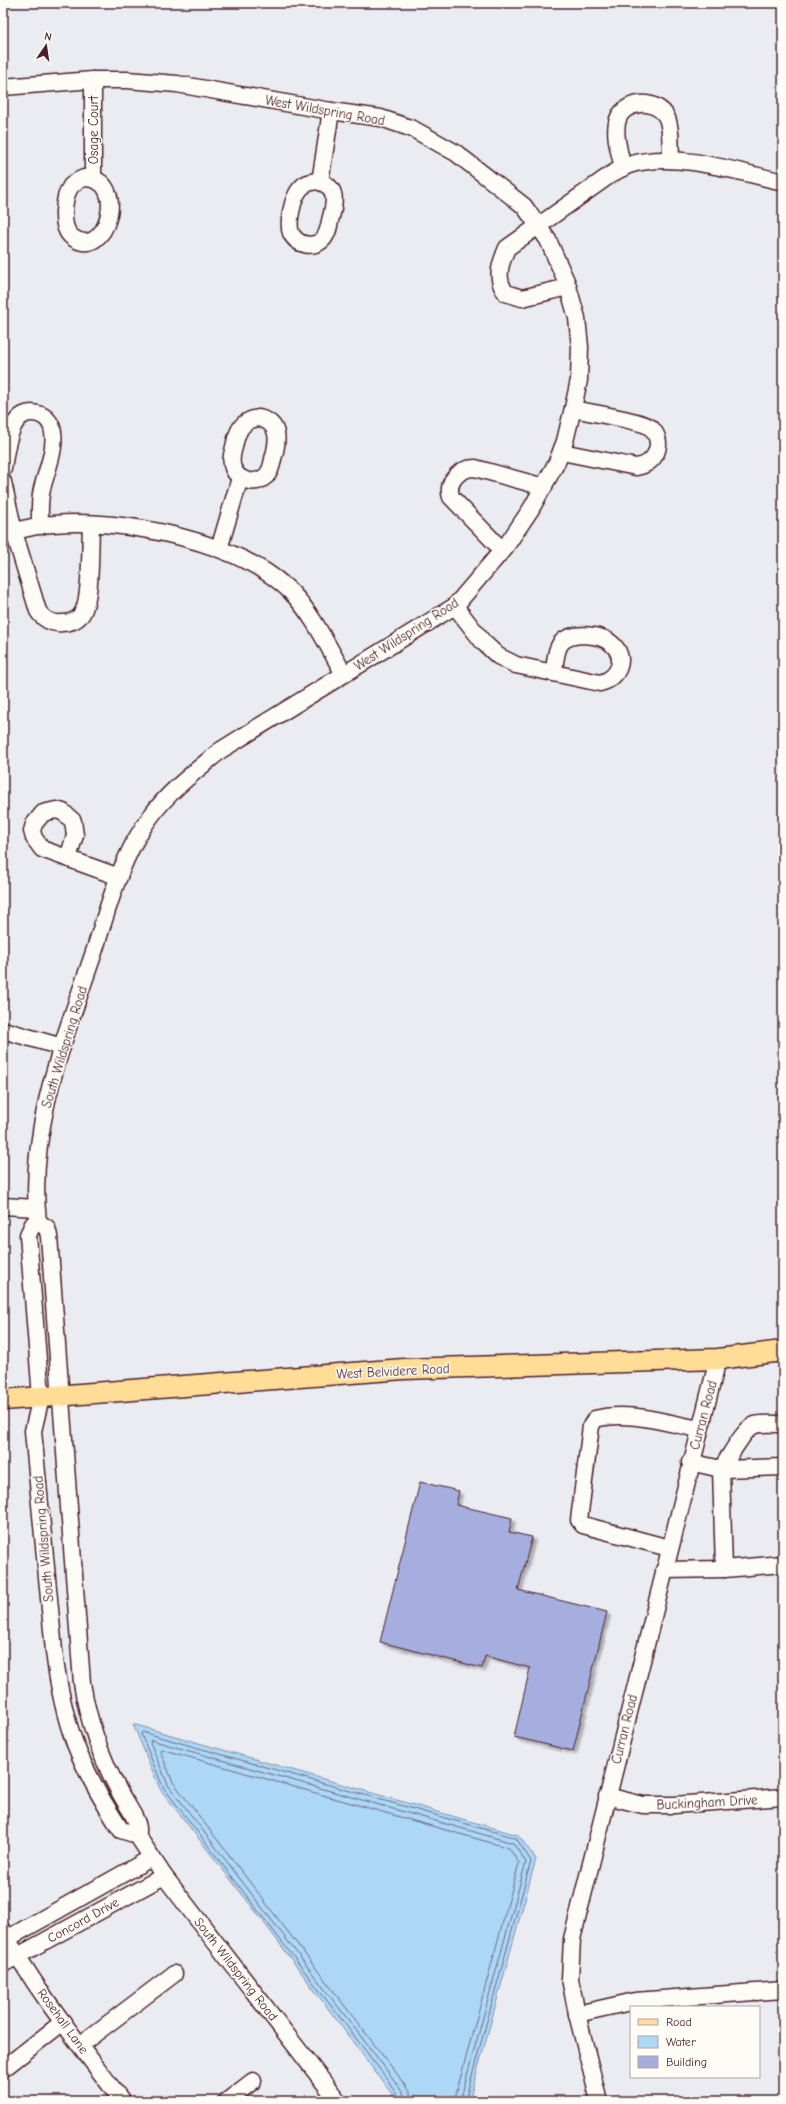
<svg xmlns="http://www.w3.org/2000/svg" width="786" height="2104" viewBox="0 0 786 2104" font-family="'Comic Neue',sans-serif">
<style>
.water{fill:#acd7f7;stroke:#858da5}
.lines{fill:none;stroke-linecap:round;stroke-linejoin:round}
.shore{stroke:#71697d;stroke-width:1}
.building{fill:#a5aede;stroke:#4a1f2b;filter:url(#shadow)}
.minor-casing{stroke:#4a1f2b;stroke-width:19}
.major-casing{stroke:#4a1f2b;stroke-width:23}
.minor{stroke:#fdfcf7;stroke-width:16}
.major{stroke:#ffdd96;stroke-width:20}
.labels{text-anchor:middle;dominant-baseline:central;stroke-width:3;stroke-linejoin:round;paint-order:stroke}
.street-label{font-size:13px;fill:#4a1f2b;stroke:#fdfcf7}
</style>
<defs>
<filter id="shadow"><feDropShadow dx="3.5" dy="3.5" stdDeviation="1" flood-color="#0004"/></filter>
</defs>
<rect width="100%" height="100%" fill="#ebecf2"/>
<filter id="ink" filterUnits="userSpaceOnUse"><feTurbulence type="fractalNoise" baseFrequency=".025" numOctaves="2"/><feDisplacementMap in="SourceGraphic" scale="8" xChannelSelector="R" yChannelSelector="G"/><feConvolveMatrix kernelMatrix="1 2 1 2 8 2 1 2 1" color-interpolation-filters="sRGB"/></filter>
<g filter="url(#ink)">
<polygon class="water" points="133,1724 518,1835 536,1859 469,2101 397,2101 256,1912 160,1789"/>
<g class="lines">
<g class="shore">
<polyline points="400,2101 388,2080 163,1787 141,1734 142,1732 516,1838 531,1861 465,2101"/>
<polyline points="405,2101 404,2095 392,2077 168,1785 150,1742 151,1740 513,1843 526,1862 460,2101"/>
<polyline points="411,2101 410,2093 397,2074 173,1782 160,1751 161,1749 509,1848 519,1863 454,2101"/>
</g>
</g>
<polygon class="building" points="420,1482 459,1491 456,1505 512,1518 509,1532 532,1537 518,1590 607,1612 573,1751 514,1737 530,1668 485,1656 482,1668 380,1642"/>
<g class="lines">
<defs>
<g id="minor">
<polyline points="93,80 93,179"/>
<path d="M3,87L93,80H127L177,84L331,111L381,118L413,129L456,153L524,206L548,240L567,283L577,318L580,347L579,380L573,408L565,441L557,462L531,509L506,546L455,606L221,750C197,770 170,790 151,816C121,856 109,905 94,952C65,1038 27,1129 38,1222"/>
<path d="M623,168C620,154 614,137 617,123C621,100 657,97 667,118C672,130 670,147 671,160"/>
<path d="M84,178C131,177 106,264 72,237C60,228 63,197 71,186C75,182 79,180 84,178Z"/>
<path d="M317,181C339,186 335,203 330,221C329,226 328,233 324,238C315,249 297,246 291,233C287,223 293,197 300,189C305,183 310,182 317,181Z"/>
<polyline points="320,182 331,111"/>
<path d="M568,287L522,298L506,293C495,279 500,264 507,248L610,175C616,172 622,167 629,165C674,150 738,172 783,182"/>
<path d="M259,418C281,423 278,442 273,459C272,465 270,472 266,476C255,486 238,481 233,468C230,461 232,454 234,447C237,432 241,420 259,418Z"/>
<path d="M562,452L636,467C655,465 666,443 651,428C644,421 587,412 573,409"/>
<path d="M3,469C6,449 10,403 41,415C48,418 52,425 53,432C56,450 46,472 42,489C39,501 40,514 40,526"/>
<path d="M3,482L14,532L38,611C43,619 52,624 62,623C69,623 76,621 81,615C92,601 90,544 91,524"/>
<path d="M3,534C19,530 36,525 53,524C124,518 241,541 292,593C314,616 328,647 344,674"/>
<polyline points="219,549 240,478"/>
<path d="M503,551L451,497C446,481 460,468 475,468L544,487"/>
<path d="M455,606L483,642L498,656L516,665L600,683C618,679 628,658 612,644C602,634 571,631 561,643C555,651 555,664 554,673"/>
<polyline points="68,858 75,835 73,821 63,812 56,810 43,813 34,824 32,831 34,838 42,849 119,877"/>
<polyline points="3,1030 62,1047"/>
<polyline points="3,1206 36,1208"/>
<path d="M38,1222L33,1224L28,1235L41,1397L33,1431L54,1651C63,1726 80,1767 121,1830L137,1835L164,1876L338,2101"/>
<path d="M38,1222L47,1228L49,1236L82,1683C88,1721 101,1757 119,1791C124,1802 143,1824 137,1835"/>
<polyline points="690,1462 721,1469 724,1569 783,1564"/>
<path d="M721,1469C729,1458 744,1428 755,1425C763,1423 774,1424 783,1424"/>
<polyline points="721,1469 783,1467"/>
<path d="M669,1548L583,1525L579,1520L591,1426L595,1419C628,1410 666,1423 699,1429"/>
<polyline points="664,1570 724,1569"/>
<polyline points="607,1796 643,1805 674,1805 783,1797"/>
<path d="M3,1931C36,1991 81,2046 122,2101"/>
<polyline points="3,1941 151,1858"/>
<polyline points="3,1964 164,1876"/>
<polyline points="577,2014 635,2001 783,1990"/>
<polyline points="80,2045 174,1974"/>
<polyline points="3,2069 63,2022"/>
<polyline points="227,2101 253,2081"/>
<polyline points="599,2101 577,2014 570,1979 572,1939 718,1359"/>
</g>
<polyline id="major" points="3,1400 404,1369 718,1359 783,1351"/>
</defs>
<use href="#minor" class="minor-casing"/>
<use href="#major" class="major-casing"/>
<use href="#minor" class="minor"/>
<use href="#major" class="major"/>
</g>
</g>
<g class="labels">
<g class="street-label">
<text transform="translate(325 110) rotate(10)">West Wildspring Road</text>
<text transform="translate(93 130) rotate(-90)">Osage Court</text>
<text transform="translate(406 634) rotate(-33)">West Wildspring Road</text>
<text transform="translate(64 1047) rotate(-73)">South Wildspring Road</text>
<text transform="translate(393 1371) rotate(-3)">West Belvidere Road</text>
<text transform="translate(703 1415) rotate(-75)">Curran Road</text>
<text transform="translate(43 1539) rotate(-95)">South Wildspring Road</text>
<text transform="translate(624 1729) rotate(-76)">Curran Road</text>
<text transform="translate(707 1802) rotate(-3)">Buckingham Drive</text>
<text transform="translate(83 1920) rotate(-29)">Concord Drive</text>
<text transform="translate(236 1969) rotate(52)">South Wildspring Road</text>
<text transform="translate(63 2021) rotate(54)">Rosehall Lane</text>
</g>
</g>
<rect width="786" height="2104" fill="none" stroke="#fdfcf7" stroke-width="16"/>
<rect x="8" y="8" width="770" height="2088" fill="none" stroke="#4a1f2b" stroke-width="1.5" filter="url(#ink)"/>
<rect x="630" y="2006" width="130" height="72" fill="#fdfcf7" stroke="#b5a4a5"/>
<rect x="638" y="2019" width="20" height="6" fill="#ffdd96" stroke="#b5a4a5"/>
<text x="666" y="2026" font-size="12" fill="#4a1f2b">Road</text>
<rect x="638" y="2036" width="20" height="12" fill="#acd7f7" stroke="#b5a4a5"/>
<text x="666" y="2046" font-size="12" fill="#4a1f2b">Water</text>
<rect x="638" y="2056" width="20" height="12" fill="#a5aede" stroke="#b5a4a5"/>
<text x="666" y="2066" font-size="12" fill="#4a1f2b">Building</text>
<g transform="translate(46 46) rotate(13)" stroke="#fdfcf7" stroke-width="3" paint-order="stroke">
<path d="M0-3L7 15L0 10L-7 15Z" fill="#4a1f2b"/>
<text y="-6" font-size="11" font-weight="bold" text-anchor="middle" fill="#4a1f2b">N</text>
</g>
</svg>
